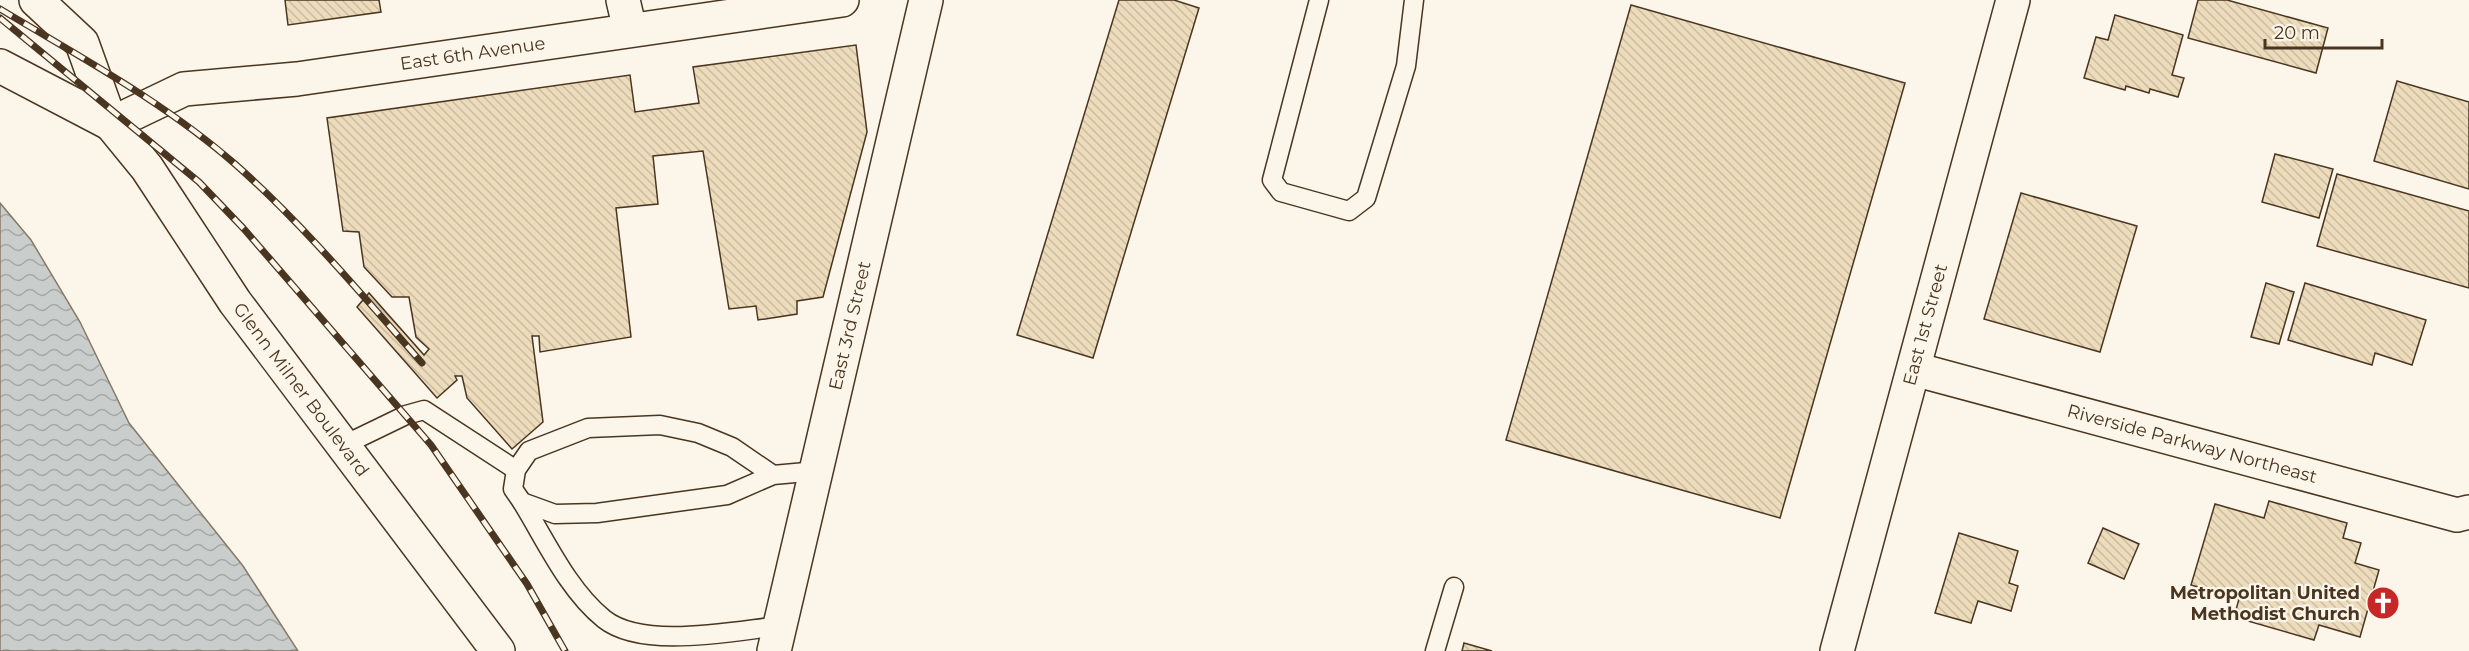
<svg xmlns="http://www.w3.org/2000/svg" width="2469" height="651" viewBox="0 0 2469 651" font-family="Montserrat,sans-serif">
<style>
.water{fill:url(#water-waves);stroke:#887966;stroke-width:1.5}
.building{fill:url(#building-back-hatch);stroke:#4a3520;stroke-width:1.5}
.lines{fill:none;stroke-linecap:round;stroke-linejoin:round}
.lane-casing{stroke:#4a3520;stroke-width:21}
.street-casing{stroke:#4a3520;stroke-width:36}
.secondary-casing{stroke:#4a3520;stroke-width:36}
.lane{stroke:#fbf6e9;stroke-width:18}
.street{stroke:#fbf6e9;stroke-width:33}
.secondary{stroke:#fbf6e9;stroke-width:33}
.rail-casing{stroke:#4a3520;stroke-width:7}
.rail{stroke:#fbf6e9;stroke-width:4.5;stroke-dasharray:14;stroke-linecap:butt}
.labels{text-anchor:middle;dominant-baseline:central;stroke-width:4.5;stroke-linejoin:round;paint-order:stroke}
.street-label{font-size:18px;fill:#4a3520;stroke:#fbf6e9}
.poi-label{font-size:18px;font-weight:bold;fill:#4a3520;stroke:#fbf6e9;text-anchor:end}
</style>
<defs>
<pattern id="water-waves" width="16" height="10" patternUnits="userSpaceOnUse" patternTransform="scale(1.5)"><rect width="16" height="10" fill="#c9cecd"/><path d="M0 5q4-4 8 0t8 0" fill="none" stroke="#a5a8a6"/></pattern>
<pattern id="building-back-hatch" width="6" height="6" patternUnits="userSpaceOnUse" patternTransform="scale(1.5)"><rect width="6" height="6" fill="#ecdcbc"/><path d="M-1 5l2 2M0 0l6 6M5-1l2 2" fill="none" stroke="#ccbda1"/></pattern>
</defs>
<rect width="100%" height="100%" fill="#fbf6e9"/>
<polygon class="water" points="0,203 31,240 80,322 129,423 243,566 298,651 0,651"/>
<g class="building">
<polygon points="285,0 379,0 381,12 288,25"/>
<polygon points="1119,0 1174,0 1199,8 1093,358 1017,335"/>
<polygon points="2198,0 2227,0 2328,28 2316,73 2188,38"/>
<polygon points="1631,5 1905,83 1780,518 1506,440"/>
<polygon points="2115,15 2183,35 2172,75 2184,78 2178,97 2150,89 2149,93 2126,86 2125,90 2084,78 2096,37 2108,40"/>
<polygon points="856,45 867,132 823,297 797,301 797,314 758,320 756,306 729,309 703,151 653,156 658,204 616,208 631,337 540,352 539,336 532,336 543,422 512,449 467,398 462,376 455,376 457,380 437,398 357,307 369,293 424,355 429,349 416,337 409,297 392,297 364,267 359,232 343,231 327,118 630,75 635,112 699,103 693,67"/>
<polygon points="2397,81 2469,102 2469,189 2374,161"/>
<polygon points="2275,154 2333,169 2319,218 2262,202"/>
<polygon points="2337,174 2469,211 2469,288 2317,246"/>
<polygon points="2021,193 2137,226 2100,352 1984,319"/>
<polygon points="2266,283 2294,292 2279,344 2251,337"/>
<polygon points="2305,283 2426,320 2412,365 2375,353 2372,365 2288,340"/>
<polygon points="2269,501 2347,523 2343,538 2361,543 2355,563 2379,570 2360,637 2319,625 2314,640 2234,617 2239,599 2191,585 2215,504 2264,518"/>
<polygon points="2103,528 2139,544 2124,579 2088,563"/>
<polygon points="1959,533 2018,551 2009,583 2018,586 2011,611 1978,601 1971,623 1935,613"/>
<polygon points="1464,643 1492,651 1462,651"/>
</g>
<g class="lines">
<defs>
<g id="lane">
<polyline points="1319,0 1272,180 1281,192 1349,211 1366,198 1406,66 1414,0"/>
<polyline points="344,445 406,415 424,410 516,470"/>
<polyline points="773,475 732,447 698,433 660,425 588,428 529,451 516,470 513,489 522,502 555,514 597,513 727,495 773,475 817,471"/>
<path d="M522,502C546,541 568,590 604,619C643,650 733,631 780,626"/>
<polyline points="1435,651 1454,587"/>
</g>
<g id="street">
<polyline points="623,0 630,30"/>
<path id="s1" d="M774,651L926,0"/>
</g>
<g id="secondary">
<path id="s2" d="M36,0L82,43L111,124L147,168L235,302L498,651"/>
<polyline points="0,66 111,124"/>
<path id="s3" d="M111,124L184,89L297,79L842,0"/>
<path id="s4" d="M1914,369L2457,515L2469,512"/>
<path id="s5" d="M1837,651L2013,0"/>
</g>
</defs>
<use href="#lane" class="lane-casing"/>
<use href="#street" class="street-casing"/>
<use href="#secondary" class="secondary-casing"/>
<use href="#lane" class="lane"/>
<use href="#street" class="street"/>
<use href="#secondary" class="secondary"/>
<defs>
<g id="rail">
<path d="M0,9C80,57 164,102 235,164C303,224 362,295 422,363"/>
<polyline points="0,18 199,182 244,229 431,445 527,584 565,651"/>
</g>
</defs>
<use href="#rail" class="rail-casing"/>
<use href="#rail" class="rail"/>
</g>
<defs>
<symbol id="church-disc" viewBox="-11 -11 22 22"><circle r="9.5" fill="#c62828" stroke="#fbf6e9"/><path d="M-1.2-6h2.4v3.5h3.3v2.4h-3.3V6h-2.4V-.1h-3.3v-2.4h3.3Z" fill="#fff"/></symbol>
</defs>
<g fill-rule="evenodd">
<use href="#church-disc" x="2364" y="584" width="38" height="38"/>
</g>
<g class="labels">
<g class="street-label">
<text stroke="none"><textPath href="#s3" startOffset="372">East 6th Avenue</textPath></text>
<text stroke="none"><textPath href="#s1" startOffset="334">East 3rd Street</textPath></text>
<text stroke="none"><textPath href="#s5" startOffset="338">East 1st Street</textPath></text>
<text stroke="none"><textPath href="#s2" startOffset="476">Glenn Milner Boulevard</textPath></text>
<text stroke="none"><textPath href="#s4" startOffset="288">Riverside Parkway Northeast</textPath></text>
</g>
<g class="poi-label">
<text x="2360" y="593">Metropolitan United<tspan x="2360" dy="21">Methodist Church</tspan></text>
</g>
</g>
<path d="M2265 39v9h117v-9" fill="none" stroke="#4a3520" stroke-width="3"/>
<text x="2274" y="39" font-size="18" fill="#4a3520" stroke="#fbf6e9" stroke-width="4.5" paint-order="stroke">20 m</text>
</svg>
